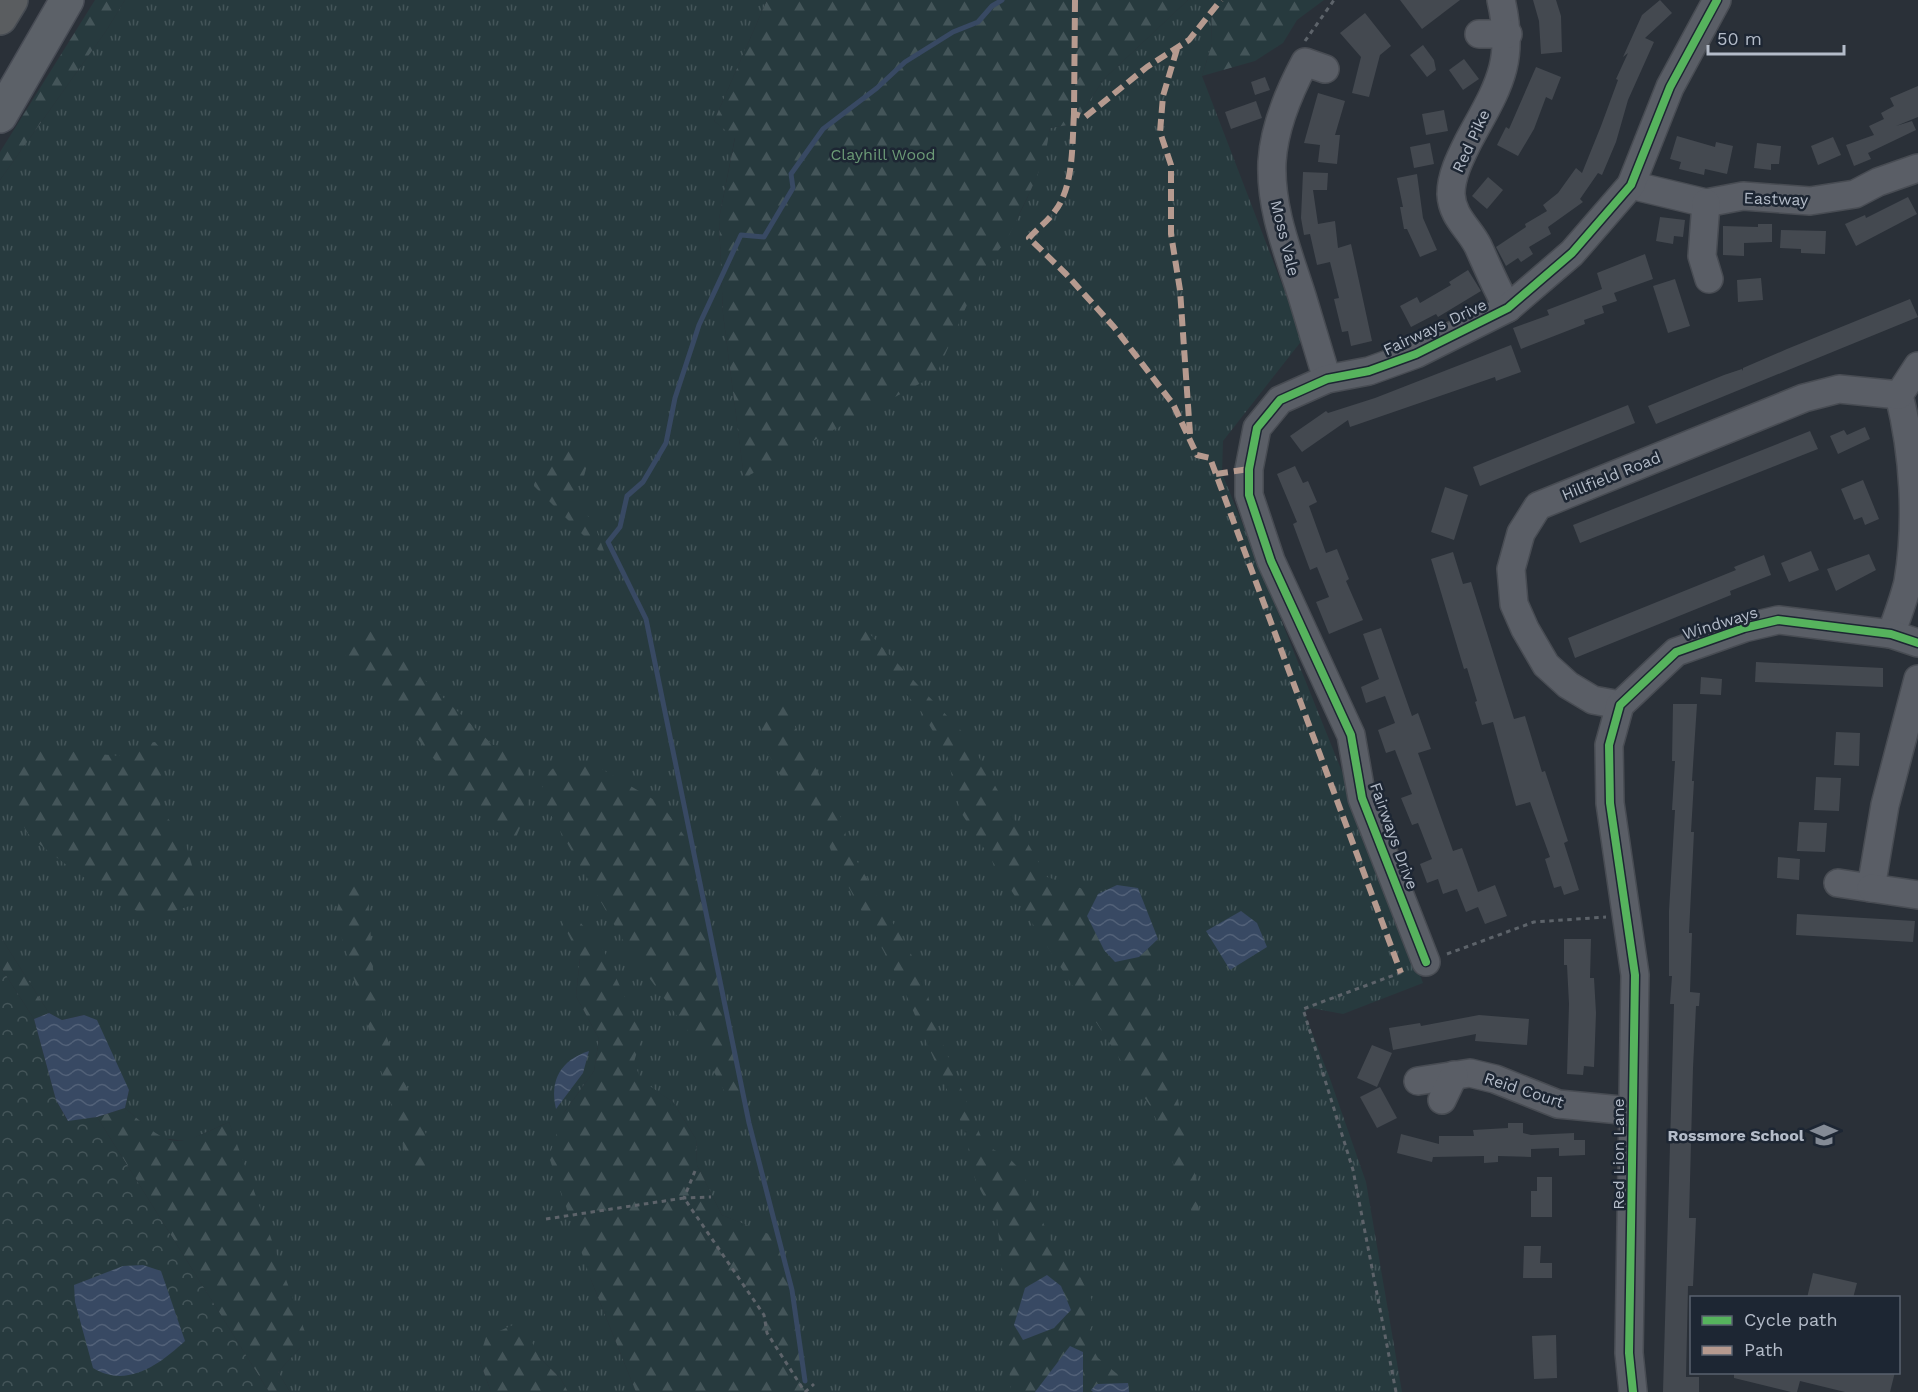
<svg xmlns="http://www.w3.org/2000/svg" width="1918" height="1392" viewBox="0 0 1918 1392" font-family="'Work Sans',sans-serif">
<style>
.grass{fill:url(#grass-tufts)}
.forest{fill:url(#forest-firs)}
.park{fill:url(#park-crowns)}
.water{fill:url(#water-waves)}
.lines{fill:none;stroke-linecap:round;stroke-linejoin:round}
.stream{stroke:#384963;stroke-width:5}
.building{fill:#444950}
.minor-casing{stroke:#484c53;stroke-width:30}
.major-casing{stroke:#484c55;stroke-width:36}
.highway-casing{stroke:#474c53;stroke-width:36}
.path{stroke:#5d636a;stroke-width:3;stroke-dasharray:4.5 4.5;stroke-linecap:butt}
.minor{stroke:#5a5e66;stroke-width:27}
.major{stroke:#5c6168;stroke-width:33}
.highway{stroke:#5a5d60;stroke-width:33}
.quiet{stroke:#b69a8f;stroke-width:6;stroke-dasharray:12 6;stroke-linecap:butt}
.cycleway-casing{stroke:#1d2633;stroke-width:11}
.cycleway{stroke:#56b35d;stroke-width:8}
.labels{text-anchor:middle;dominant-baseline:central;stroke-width:5;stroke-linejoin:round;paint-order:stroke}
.street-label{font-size:16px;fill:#b4bcc9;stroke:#1d2633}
.park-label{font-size:16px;fill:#6b9a76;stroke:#1d2633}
.poi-label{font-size:16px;font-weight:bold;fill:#b4bcc9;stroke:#1d2633;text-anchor:end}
</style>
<defs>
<pattern id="grass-tufts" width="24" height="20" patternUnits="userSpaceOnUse" patternTransform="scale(1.5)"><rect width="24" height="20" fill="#273a3e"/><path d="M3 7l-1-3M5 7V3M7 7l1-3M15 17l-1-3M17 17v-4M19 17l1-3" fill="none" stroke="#445559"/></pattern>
<pattern id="forest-firs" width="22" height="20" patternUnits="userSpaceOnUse" patternTransform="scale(1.5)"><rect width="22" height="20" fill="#273a3e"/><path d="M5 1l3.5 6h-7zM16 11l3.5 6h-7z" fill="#445559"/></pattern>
<pattern id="park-crowns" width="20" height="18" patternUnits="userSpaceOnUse" patternTransform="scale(1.5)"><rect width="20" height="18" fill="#273a3e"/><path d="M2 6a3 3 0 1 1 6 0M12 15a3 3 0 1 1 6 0" fill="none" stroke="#445559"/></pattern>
<pattern id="water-waves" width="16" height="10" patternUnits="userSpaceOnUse" patternTransform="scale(1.5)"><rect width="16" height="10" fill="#384963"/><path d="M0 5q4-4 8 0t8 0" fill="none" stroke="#526178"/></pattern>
</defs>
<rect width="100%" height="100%" fill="#2a3038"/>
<path class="grass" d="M125,0H767L714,121L735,137L719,219L723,314L744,477L982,271C1015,229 1040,181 1050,128L1074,124L1104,79L1188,0H1211L1212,44L1202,76L1303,339L1223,441L1222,473L1357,809L1423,983L1343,1014L1311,1008L1304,1012L1329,1076L1366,1182L1402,1392H806L792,1290L779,1239L722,1215L697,1165L696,1139L673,1102L641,1081L560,919L580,958L576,996L599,1039L594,1071L563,1114L591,1280L636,1392H568L561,1379L539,1357L479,1359L491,1392H290L278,1372L301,1347L229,1122L187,1141L159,1138L125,1108L129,1090L84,1015L62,1020L49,1013L0,936V180L106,31Z"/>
<g class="forest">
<polygon points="95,0 125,0 106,31 0,180 0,152"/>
<polygon points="767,0 1188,0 1104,79 1074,124 1050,128 1045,157 1030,192 1006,241 982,271 936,375 744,478 723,314 719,219 735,138 714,121"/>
<polygon points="1211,0 1324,0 1297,20 1283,43 1255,61 1202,76 1212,44"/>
<polygon points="591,450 584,476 574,488 576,505 593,521 607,559 534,486 535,468 552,464 568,451"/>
<polygon points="358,629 374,632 493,745 528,750 527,811 514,842 490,828 382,695 339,649"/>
<polygon points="865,629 968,738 1047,877 1098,894 1088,916 1104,950 1115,962 1139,957 1158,939 1159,1020 1198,1187 1199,1230 1152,1109 960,811 947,755 921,711 858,640"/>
<path d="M766,702L784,705L843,822L848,846L922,973L937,1030L984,1144L1010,1159L1023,1173L1051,1242L1077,1271L1092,1300L1095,1319L1086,1338L1098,1358L1128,1383L1129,1392H1011L997,1215C982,1197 965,1165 969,1141L902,985L836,864L824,832L791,794L766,750L760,722Z"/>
<path d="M155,742L165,754L160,809L184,838L198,886L196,904C177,910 163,916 142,913C130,911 31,842 26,831C16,811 17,791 16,768L29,753L46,749L120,756L141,744Z"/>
<path d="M579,762L600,768L661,804L694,849L746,1110L734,1109L702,1050L628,949L547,808L541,791C550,767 553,763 579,762Z"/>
<polygon points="367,881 373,969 387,1038 434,1154 429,1169 420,1171 406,1155 335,915 344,887"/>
<polygon points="575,916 604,951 642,1035 634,1062 641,1080 673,1102 696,1139 697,1165 722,1215 779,1238 792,1290 806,1392 636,1392 591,1280 549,1157 563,1114 594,1071 599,1039 576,996 580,958 560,918"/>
<polygon points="0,936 49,1013 34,1019 0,966"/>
<path d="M125,1108C173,1150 173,1148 229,1122L305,1332L301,1347L278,1372L290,1392H269L97,1117Z"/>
<polygon points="522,1321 539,1357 561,1379 568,1392 491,1392 479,1359 486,1337"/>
</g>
<polygon class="park" points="0,966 34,1019 56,1100 67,1120 97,1117 269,1392 0,1392"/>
<g class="water">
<polygon points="1117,885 1138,888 1158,939 1139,957 1115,962 1104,950 1087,916 1098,894"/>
<polygon points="1241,911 1257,923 1267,947 1230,970 1206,931"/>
<polygon points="49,1013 62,1020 84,1015 97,1020 129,1090 125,1108 97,1117 68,1121 56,1100 34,1019"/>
<path d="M589,1051L583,1073L556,1109C549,1080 561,1060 589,1051Z"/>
<path d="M143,1265L161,1271L185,1341C160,1364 127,1389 93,1368L75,1302L74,1285L123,1266Z"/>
<polygon points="1047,1275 1061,1286 1071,1310 1054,1328 1023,1340 1014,1325 1025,1288"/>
<polygon points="1070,1346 1083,1352 1083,1392 1035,1392"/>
<polygon points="1128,1383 1129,1392 1093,1392 1091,1390 1097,1384"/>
</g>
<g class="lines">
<polyline class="stream" points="805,1381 792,1290 749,1123 646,619 608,542 620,527 627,496 643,482 666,443 675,398 699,325 741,235 764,237 793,188 791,174 823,129 877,88 905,62 953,32 978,22 992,6 1002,0"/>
</g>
<g class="building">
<polygon points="1400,0 1460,0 1422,29"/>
<polygon points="1533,0 1556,0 1561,16 1562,52 1541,54 1539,21"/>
<polygon points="1660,0 1672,13 1645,38 1654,42 1628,100 1616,142 1602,175 1598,173 1580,199 1583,202 1548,227 1551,234 1529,247 1533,254 1521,262 1518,258 1506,266 1496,247 1526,227 1525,224 1547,211 1543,205 1558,193 1576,168 1582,173 1601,126 1618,80 1616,79 1628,53 1623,57 1642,15"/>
<polygon points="1365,13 1391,46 1380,55 1369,97 1352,93 1361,57 1340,33"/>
<polygon points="1423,45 1434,60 1436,70 1427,77 1410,55"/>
<polygon points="1464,59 1479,79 1463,90 1449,70"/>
<polygon points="1536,67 1561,77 1552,100 1546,97 1534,129 1518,156 1497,145 1506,127 1509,129"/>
<polygon points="1265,77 1270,90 1255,95 1251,82"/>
<polygon points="1918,86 1918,117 1896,126 1912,121 1916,130 1868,153 1871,159 1854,166 1846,145 1874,135 1869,126 1884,119 1881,113 1894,106 1890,98"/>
<polygon points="1318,93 1345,101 1335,135 1340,135 1337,164 1318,162 1320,145 1304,143"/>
<polygon points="1256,101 1262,118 1231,129 1225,112"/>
<polygon points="1444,110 1448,131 1426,135 1422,114"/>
<polygon points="1677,136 1715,147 1716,142 1733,146 1727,174 1705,169 1704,175 1679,169 1681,162 1670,159"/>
<polygon points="1833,137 1841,155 1818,165 1811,146"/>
<polygon points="1430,143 1434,164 1414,168 1410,147"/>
<polygon points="1757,143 1781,146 1779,164 1771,164 1771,170 1754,168"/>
<polygon points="1303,172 1328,173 1327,190 1313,190 1318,224 1335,221 1338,248 1351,244 1372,341 1351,346 1348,331 1342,332 1334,299 1339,298 1330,262 1317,265 1310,234 1304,235 1301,218"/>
<polygon points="1417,174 1423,218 1437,250 1420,257 1407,229 1404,229 1400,207 1403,207 1397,178"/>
<polygon points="1488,177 1503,190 1487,209 1472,196"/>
<polygon points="1908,197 1917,214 1856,246 1845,224 1865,215 1866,218"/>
<polygon points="1660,217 1685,220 1683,237 1674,236 1673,244 1656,241"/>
<polygon points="1758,224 1772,224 1772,242 1744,243 1744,256 1723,255 1723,226 1758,227"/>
<polygon points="1781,230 1826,231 1825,254 1801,253 1801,249 1780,248"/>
<polygon points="1645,254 1653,279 1614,293 1617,301 1602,306 1604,313 1584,320 1585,324 1521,349 1513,328 1549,315 1547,310 1602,289 1597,273"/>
<polygon points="1468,270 1481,291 1438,317 1436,314 1411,327 1400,306 1417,297 1420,303 1451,285 1449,282"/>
<polygon points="1761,278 1763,300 1738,302 1737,280"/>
<polygon points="1675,279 1690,326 1668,333 1653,286"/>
<polygon points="1910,299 1918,317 1656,424 1648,406 1724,375 1742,369 1743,371 1743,368 1787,349"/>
<polygon points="1511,345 1521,372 1496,381 1495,377 1350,427 1348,420 1302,452 1290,436 1326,411 1328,413 1375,398"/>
<polygon points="1628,405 1635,423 1480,486 1473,467"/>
<polygon points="1865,427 1870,439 1838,454 1830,436 1844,430 1847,435"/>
<polygon points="1810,431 1818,449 1580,543 1573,525"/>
<polygon points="1295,466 1303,483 1308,481 1317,502 1309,506 1326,553 1337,549 1349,579 1346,581 1363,620 1329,634 1316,602 1329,597 1317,567 1310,570 1293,524 1297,522 1277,474"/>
<polygon points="1863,480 1879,519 1865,525 1862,517 1854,520 1841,489"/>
<polygon points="1445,487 1468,495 1454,540 1431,532"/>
<polygon points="1811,551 1819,570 1789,582 1781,563"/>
<polygon points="1453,552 1463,584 1471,582 1514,719 1525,716 1542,772 1545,771 1568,841 1564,843 1579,890 1564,895 1561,886 1554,888 1545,859 1550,857 1530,802 1516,806 1493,722 1482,725 1475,702 1477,701 1467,668 1464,669 1431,559"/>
<polygon points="1869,554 1876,570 1836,591 1827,569"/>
<polygon points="1764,555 1771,575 1730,591 1731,595 1575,658 1568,638 1736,570 1734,567"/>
<polygon points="1381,628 1412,716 1418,713 1431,749 1418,753 1453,851 1462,848 1478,892 1495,885 1507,916 1485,924 1478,907 1466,912 1457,889 1443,894 1438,879 1427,883 1420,864 1432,859 1418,823 1412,825 1401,798 1412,794 1395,750 1386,753 1378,730 1395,723 1385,696 1366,703 1361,687 1379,679 1363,634"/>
<polygon points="1756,662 1883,668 1883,687 1755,682"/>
<polygon points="1701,677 1722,679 1721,695 1700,694"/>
<polygon points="1673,704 1697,704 1692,781 1694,781 1691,832 1694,832 1689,933 1692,933 1690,992 1700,993 1699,1006 1696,1006 1693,1068 1689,1218 1696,1218 1693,1286 1688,1286 1686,1377 1699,1377 1699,1392 1663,1392 1674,1004 1670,1004 1672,976 1669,976 1669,911 1675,810 1672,810 1675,761 1672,761"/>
<polygon points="1836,732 1860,733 1859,766 1834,765"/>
<polygon points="1816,777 1841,778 1839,811 1814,810"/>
<polygon points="1799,822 1827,823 1825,852 1797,851"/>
<polygon points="1778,857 1800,859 1799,880 1777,878"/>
<polygon points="1797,914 1915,921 1913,942 1796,935"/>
<polygon points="1564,939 1591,939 1590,978 1594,978 1596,1013 1594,1067 1584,1066 1583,1075 1567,1074 1569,1004 1567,965 1564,965"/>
<polygon points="1479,1015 1529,1019 1527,1045 1475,1041 1476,1034 1393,1050 1389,1028 1420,1023 1421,1026"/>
<polygon points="1372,1045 1392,1053 1377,1087 1357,1078"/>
<polygon points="1380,1087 1397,1118 1377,1128 1360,1097"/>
<polygon points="1508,1123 1523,1123 1523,1133 1531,1135 1574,1133 1574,1140 1585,1140 1585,1155 1559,1156 1559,1148 1531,1149 1531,1157 1498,1156 1498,1162 1484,1163 1484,1156 1433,1157 1432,1162 1397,1153 1401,1134 1439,1144 1439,1136 1474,1136 1473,1130 1508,1128"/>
<polygon points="1537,1177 1552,1177 1552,1217 1531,1217 1531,1191 1537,1191"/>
<polygon points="1524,1246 1541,1246 1540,1263 1552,1263 1552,1278 1523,1278"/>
<polygon points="1813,1273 1857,1283 1853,1298 1807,1298"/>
<polygon points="1556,1335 1557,1378 1534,1379 1532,1336"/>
<polygon points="1734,1372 1895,1372 1890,1392 1845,1392 1800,1381 1797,1392 1791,1392 1734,1378"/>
</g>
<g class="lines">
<defs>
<g id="minor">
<path d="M1501,0C1516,64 1497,88 1468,142C1460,158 1451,176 1451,194C1452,217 1469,228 1478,246C1488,268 1496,288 1508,308"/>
<polyline points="1479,34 1508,34"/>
<path d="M1325,69L1305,62C1289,92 1274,127 1272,162C1270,209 1288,252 1302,296C1310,323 1319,352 1327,379"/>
<polyline points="1631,185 1706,203 1743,196 1810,201 1855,194 1878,182 1918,168"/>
<polyline points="1706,203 1702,256 1709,279"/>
<path d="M1891,634C1897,617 1904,599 1908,582C1918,522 1914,454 1899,395"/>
<polyline points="1620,705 1593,700 1568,685 1546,665 1525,629 1514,604 1511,569 1521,533 1538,506 1804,398 1839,389 1899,395 1918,366"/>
<polyline points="1838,883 1871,888 1885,805 1918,679"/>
<polyline points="1871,888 1918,895"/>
<polyline points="1426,962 1362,798 1351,735 1271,561 1249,495 1249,469 1257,428 1280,400 1327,379 1369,371 1416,354 1508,308 1572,253 1631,185 1670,87 1717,0"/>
<polyline points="1418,1081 1470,1073 1495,1079 1558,1104 1631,1111"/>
<polyline points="1442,1100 1454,1075"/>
<polyline points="1633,1392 1629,1353 1635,975 1610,803 1609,745 1620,705 1676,652 1744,628 1778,620 1891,634 1918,643"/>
</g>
<polyline id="major" points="0,116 67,0"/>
<polyline id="highway" points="0,18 11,0"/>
</defs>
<use href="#minor" class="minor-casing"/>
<use href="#major" class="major-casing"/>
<use href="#highway" class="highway-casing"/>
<g class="path">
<polyline points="1305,41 1334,0"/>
<polyline points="1447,954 1534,922 1606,917"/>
<polyline points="695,1171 684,1198 711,1197"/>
<polyline points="546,1219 684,1198 764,1315 767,1333 805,1392"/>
<polyline points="805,1392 814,1384"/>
<polyline points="1396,1392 1353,1170 1303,1009 1405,971"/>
</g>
<use href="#minor" class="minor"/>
<use href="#major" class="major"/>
<use href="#highway" class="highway"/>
<g class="quiet">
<polyline points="1075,0 1074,114 1085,117 1147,67 1189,40 1221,0"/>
<polyline points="1177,49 1163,96 1160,132 1171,165 1171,234 1180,290 1190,434"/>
<path d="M1074,114C1072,143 1074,187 1055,211C1048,221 1037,229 1029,238L1066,274L1114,327L1173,404L1197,455L1210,458L1401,973"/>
<polyline points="1216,474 1249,469"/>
</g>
<defs>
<g id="cycleway">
<polyline points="1426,962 1362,798 1351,735 1271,561 1249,495 1249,469 1257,428 1280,400 1327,379 1369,371 1416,354 1508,308 1572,253 1631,185 1670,87 1717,0"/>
<polyline points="1633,1392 1629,1353 1635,975 1610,803 1609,745 1620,705 1676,652 1744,628 1778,620 1891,634 1918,643"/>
</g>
</defs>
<use href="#cycleway" class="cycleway-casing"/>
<use href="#cycleway" class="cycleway"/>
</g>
<defs>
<symbol id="school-bare" viewBox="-9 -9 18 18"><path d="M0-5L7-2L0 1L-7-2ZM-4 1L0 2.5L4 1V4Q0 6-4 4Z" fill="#848b96" stroke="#1d2633" stroke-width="2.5" paint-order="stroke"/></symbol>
</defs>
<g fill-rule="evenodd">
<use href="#school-bare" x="1805" y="1116" width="38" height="38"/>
</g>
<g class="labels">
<g class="street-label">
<text transform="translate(1471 141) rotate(-65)">Red Pike</text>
<text transform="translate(1776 199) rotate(2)">Eastway</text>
<text transform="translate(1285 238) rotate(76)">Moss Vale</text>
<text transform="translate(1435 327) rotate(-25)">Fairways Drive</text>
<text transform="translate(1611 476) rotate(-22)">Hillfield Road</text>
<text transform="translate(1720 623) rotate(-17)">Windways</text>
<text transform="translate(1394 836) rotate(70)">Fairways Drive</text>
<text transform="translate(1524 1090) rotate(18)">Reid Court</text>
<text transform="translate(1618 1154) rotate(-90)">Red Lion Lane</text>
</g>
<g class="park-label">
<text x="883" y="154">Clayhill Wood</text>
</g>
<g class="poi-label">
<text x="1804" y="1135">Rossmore School</text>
</g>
</g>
<rect x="1690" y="1296" width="210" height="78" fill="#1d2633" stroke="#59626f" stroke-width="1.5"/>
<rect x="1702" y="1316" width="30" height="9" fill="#56b35d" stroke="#59626f" stroke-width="1.5"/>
<text x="1744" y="1326" font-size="18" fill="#b4bcc9">Cycle path</text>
<rect x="1702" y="1346" width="30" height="9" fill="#b69a8f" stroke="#59626f" stroke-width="1.5"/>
<text x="1744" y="1356" font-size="18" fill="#b4bcc9">Path</text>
<path d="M1708 45v9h136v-9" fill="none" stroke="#b4bcc9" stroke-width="3"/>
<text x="1717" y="45" font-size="18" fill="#b4bcc9" stroke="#1d2633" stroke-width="4.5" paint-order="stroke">50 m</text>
</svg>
